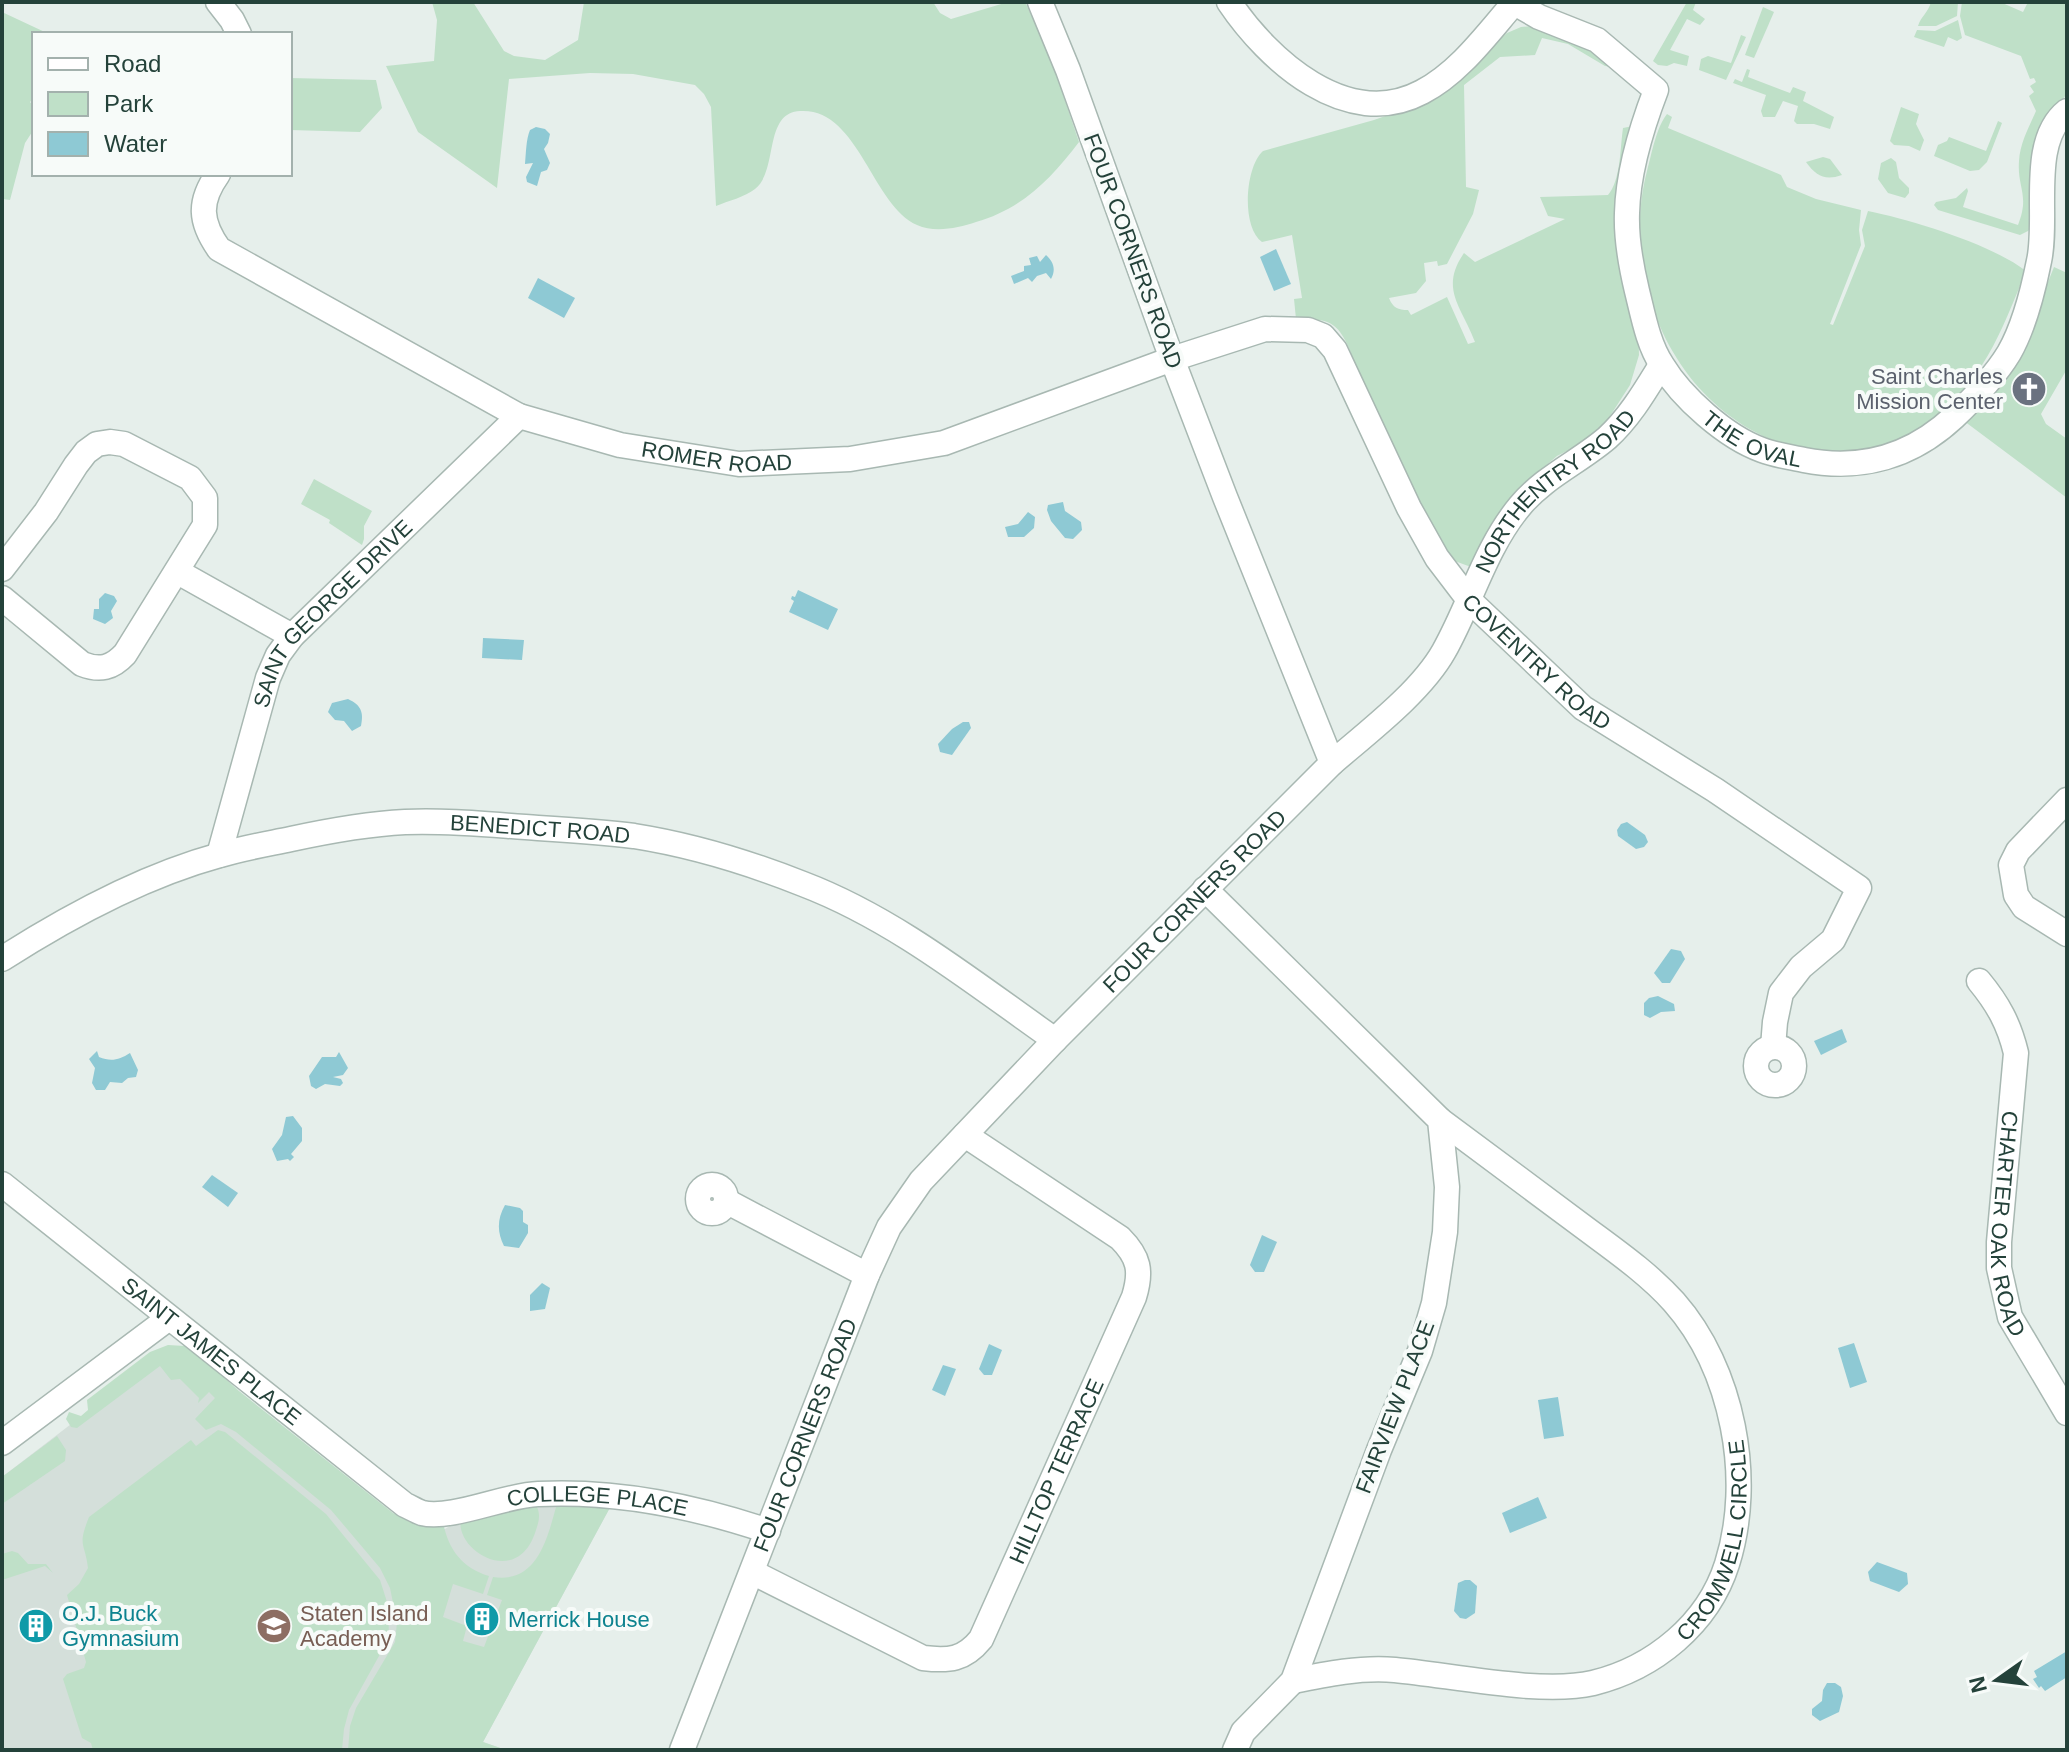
<svg xmlns="http://www.w3.org/2000/svg" width="2069" height="1752" viewBox="0 0 2069 1752" font-family="Arial,sans-serif">
<style>
.built{fill:#d4dfda}
.green{fill:#bfe0c8}
.water{fill:#8ec9d4}
.lines{fill:none;stroke-linecap:round;stroke-linejoin:round}
.minor-casing{stroke:#a8b8b2;stroke-width:27}
.minor{stroke:#fff;stroke-width:24}
.labels{text-anchor:middle;dominant-baseline:central;stroke-width:8;stroke-linejoin:round;paint-order:stroke}
.street-label{font-size:22px;fill:#24423a;stroke:#f7fbf9}
.worship-label{font-size:22px;fill:#5b616d;stroke:#f7fbf9;text-anchor:end}
.culture-label{font-size:22px;fill:#0d838f;stroke:#f7fbf9;text-anchor:start}
.education-label{font-size:22px;fill:#785e54;stroke:#f7fbf9;text-anchor:start}
</style>
<rect width="100%" height="100%" fill="#e6efeb"/>
<polygon class="built" points="184,1359 391,1530 445,1529 461,1519 525,1503 613,1502 483,1742 506,1750 2,1750 2,1477 152,1362"/>
<g class="green">
<path d="M432,2H473L504,51L514,56L545,60L578,40L584,2H933L940,13L951,19L1008,2H1025L1049,53L1079,142C1051,179 1022,209 976,222C958,228 935,233 917,225C872,205 858,107 800,111C763,113 779,170 755,189C745,197 728,201 716,206L711,107L704,94L695,85L633,74L590,73L509,79L497,188L418,132L386,66L434,61L437,20Z"/>
<polygon points="1687,2 1696,2 1693,10 1705,19 1700,25 1687,19 1670,50 1689,56 1687,66 1674,63 1667,66 1658,65 1653,61"/>
<path d="M1931,2H1958L1957,16L1936,26H1918C1921,16 1928,13 1931,2Z"/>
<path d="M1962,2H2000L2023,12L2028,2H2067V94L2055,108L2032,226L2028,231L2020,235L1938,210L1934,205L1936,202L1956,198L1967,188L1968,191L1963,207L2018,225C2030,195 2017,188 2019,161C2020,143 2029,127 2036,111L2029,96L2034,92L2030,86L2036,82L2034,78L2030,79L2021,56L1965,35L1960,16Z"/>
<polygon points="1763,7 1774,12 1754,58 1745,55"/>
<polygon points="2,12 49,34 34,34 34,98 30,102 34,107 34,129 25,143 10,200 2,199"/>
<polygon points="1958,20 1962,38 1957,41 1948,37 1944,47 1914,37 1917,30 1935,31"/>
<path d="M1534,26L1584,41L1612,67L1605,66L1568,44L1542,38L1535,55L1500,57L1464,85L1466,187L1479,190L1473,214L1447,264L1438,266L1437,261L1424,263L1426,281L1416,293L1389,298C1393,308 1398,310 1408,310L1411,315L1447,297L1468,344L1475,342C1462,307 1439,289 1464,253L1475,262L1565,219L1548,216L1540,197L1608,195C1621,180 1620,148 1623,128L1633,126L1639,355L1630,385L1603,427L1588,440L1557,456L1525,483L1510,500L1471,567L1452,560L1438,541L1354,371C1353,358 1351,351 1345,340C1333,317 1320,320 1296,319L1294,299L1302,298L1292,235L1262,242C1241,227 1245,167 1263,151L1374,120L1419,104L1507,33L1521,27Z"/>
<polygon points="1741,35 1746,37 1726,80 1699,70 1701,59 1708,56 1731,63"/>
<polygon points="1747,69 1750,70 1748,77 1790,93 1793,87 1806,92 1803,101 1834,117 1830,129 1814,124 1797,124 1794,121 1798,106 1783,101 1775,117 1763,117 1761,111 1766,95 1733,83 1735,79 1742,82"/>
<polygon points="290,78 376,80 382,108 360,132 290,130"/>
<polygon points="1901,107 1919,114 1916,124 1924,140 1920,151 1909,146 1894,145 1890,141"/>
<path d="M1667,114L1672,117L1668,128L1781,175L1787,187L1816,199L1861,210L1859,230L1861,245L1830,324L1833,325L1865,246L1862,230L1868,211C1912,220 1991,244 2026,271C2000,335 1983,382 1926,426C1898,448 1857,454 1822,452C1813,451 1801,451 1792,449C1785,447 1777,443 1770,439C1669,396 1620,274 1647,171C1652,153 1656,128 1667,114Z"/>
<polygon points="1998,121 2002,123 1987,162 1979,170 1970,171 1934,156 1938,145 1947,141 1949,137 1986,151"/>
<path d="M1823,157L1830,159L1842,175C1825,181 1816,176 1806,162Z"/>
<polygon points="1891,158 1896,162 1899,178 1909,188 1909,193 1905,198 1888,193 1878,179 1881,163"/>
<polygon points="2054,267 2067,273 2067,369 2041,414 2046,424 2067,439 2067,498 1964,421 2018,357"/>
<polygon points="314,479 372,511 364,526 364,539 362,545 329,523 330,520 301,504"/>
<path d="M168,1345L185,1346L200,1356L239,1391L393,1513L412,1523L443,1522C448,1549 462,1568 489,1576L483,1594L453,1584L443,1617L467,1626L463,1641L484,1647L502,1600L487,1595L493,1577C539,1584 548,1535 558,1500L613,1502L483,1742L506,1750H348L350,1726L356,1708L395,1642L397,1622L390,1588L380,1568L331,1510L236,1432L221,1424L206,1430L195,1419L215,1398L209,1392L198,1403L199,1398L180,1379L171,1380L160,1366L77,1428L71,1427L66,1419L69,1412L81,1416L88,1410L87,1400L150,1352Z"/>
<path d="M218,1430L225,1432L326,1514L380,1580L388,1605L389,1638L349,1710L344,1729L342,1750H93L91,1743L82,1738L63,1679L67,1674L84,1668L86,1662L67,1595L79,1584L88,1568C85,1542 77,1547 89,1517L191,1440L196,1446Z"/>
<polygon points="57,1436 66,1450 65,1461 2,1504 2,1477"/>
<path d="M536,1505C541,1514 539,1521 536,1530C518,1590 454,1550 461,1519Z"/>
<polygon points="12,1551 18,1553 28,1564 46,1564 53,1573 45,1566 2,1580 2,1554"/>
</g>
<g class="water">
<path d="M536,127L545,129L550,134L548,143L544,149L550,163L547,170L541,172L537,186L527,182L526,177L533,163L525,164C526,154 526,139 530,130Z"/>
<polygon points="1276,249 1291,284 1274,291 1260,257"/>
<path d="M1046,255C1054,262 1056,270 1051,279L1046,273L1037,276L1032,282L1028,278L1014,284L1011,276L1024,271V266L1031,265L1029,258L1037,256L1040,262Z"/>
<polygon points="538,278 575,298 564,318 528,298"/>
<polygon points="1063,502 1065,511 1081,522 1082,530 1073,539 1065,538 1051,521 1047,510 1048,505"/>
<polygon points="1028,512 1035,517 1034,528 1024,537 1008,537 1005,527 1018,524"/>
<polygon points="798,590 838,609 828,630 789,612 794,601 791,599 792,596 795,597"/>
<polygon points="105,593 114,596 117,601 111,611 113,618 105,624 93,619 94,609 99,609 99,599"/>
<polygon points="483,638 524,640 522,660 482,658"/>
<path d="M348,699C361,705 364,712 361,726L352,731L344,721L335,720L328,712L332,703Z"/>
<polygon points="963,722 969,722 971,728 952,755 940,752 938,744 952,729"/>
<polygon points="1627,822 1645,835 1648,842 1644,847 1636,849 1618,836 1617,830 1621,824"/>
<polygon points="1671,949 1681,951 1685,959 1670,983 1662,983 1654,973"/>
<polygon points="1658,996 1674,1004 1675,1011 1661,1012 1650,1018 1644,1015 1644,1003 1649,998"/>
<polygon points="1842,1029 1847,1042 1821,1055 1814,1041"/>
<path d="M97,1051L99,1057C111,1062 119,1060 130,1053L138,1070L136,1077L128,1078L122,1083L110,1082L105,1090H96L92,1083L95,1068L89,1059Z"/>
<polygon points="339,1052 348,1068 343,1075 333,1077 341,1079 343,1083 340,1086 325,1084 316,1089 311,1086 309,1076 322,1057 336,1057"/>
<polygon points="293,1116 302,1128 302,1141 291,1154 294,1157 290,1161 288,1159 277,1161 272,1149 282,1135 286,1117"/>
<polygon points="212,1175 238,1193 228,1207 202,1187"/>
<path d="M505,1205L520,1208L523,1211V1222L528,1225V1233L519,1248L504,1246C497,1232 497,1219 505,1205Z"/>
<polygon points="1262,1235 1277,1242 1264,1272 1255,1272 1250,1265"/>
<polygon points="542,1283 550,1288 545,1309 530,1311 530,1295"/>
<polygon points="1854,1343 1867,1382 1850,1388 1838,1348"/>
<polygon points="989,1344 1002,1350 992,1375 984,1375 979,1369"/>
<polygon points="943,1365 956,1369 945,1396 932,1390"/>
<polygon points="1558,1397 1564,1436 1544,1439 1538,1400"/>
<polygon points="1538,1497 1547,1518 1510,1533 1502,1513"/>
<polygon points="1877,1562 1907,1573 1908,1584 1899,1592 1870,1581 1868,1572"/>
<polygon points="1465,1580 1470,1580 1477,1586 1475,1613 1466,1619 1460,1618 1454,1611 1458,1583"/>
<polygon points="2067,1651 2067,1677 2045,1691 2041,1686 2039,1688 2033,1679 2037,1677 2034,1671"/>
<polygon points="1827,1683 1835,1683 1841,1687 1843,1696 1839,1712 1820,1721 1812,1715 1812,1709 1822,1701 1823,1690"/>
</g>
<g class="lines">
<defs>
<g id="minor">
<polyline points="218,2 232,20 239,34"/>
<path d="M1229,2C1268,60 1347,132 1422,92C1459,73 1487,34 1514,3"/>
<path id="s1" d="M1513,2L1539,17L1597,40L1656,90C1641,129 1628,171 1627,213C1626,239 1631,266 1637,291C1643,315 1648,344 1662,365C1682,398 1726,437 1762,450C1775,455 1790,457 1804,460C1860,471 1911,457 1954,417C1973,399 1995,376 2009,353C2024,327 2033,291 2039,261C2049,217 2028,142 2067,111"/>
<path id="s2" d="M218,174C198,202 200,222 219,249L519,416L620,445L739,464L850,459L944,443L1172,359L1265,329L1308,330L1323,336L1335,350L1409,508L1437,558L1469,600L1583,708L1715,790L1859,888L1833,940L1801,967L1781,993L1775,1022L1773,1047"/>
<path d="M2,569L46,512L76,465L86,452L97,444L110,442L124,444L190,478L205,498V525L125,654C112,668 100,671 82,664L2,598"/>
<polyline points="178,572 292,636"/>
<path id="s3" d="M1332,763C1368,732 1421,692 1444,651C1471,603 1485,548 1520,506C1544,477 1579,462 1607,438C1630,417 1645,391 1661,365"/>
<polyline points="2067,800 2018,851 2011,865 2016,895 2024,907 2067,934"/>
<path id="s4" d="M219,855L268,678L278,655L292,636L519,416"/>
<polyline points="1205,889 1440,1120 1447,1187 1445,1232 1434,1303 1420,1351 1379,1450 1293,1681 1243,1732 1235,1750"/>
<path id="s5" d="M2,959C69,916 143,876 220,855C243,848 267,844 291,839C328,831 366,824 405,822C449,820 493,825 538,828C570,830 602,832 634,836C691,845 750,863 803,884C895,919 975,984 1055,1040"/>
<path id="s6" d="M1979,981C1998,1004 2009,1024 2016,1053L1999,1242V1268L2010,1317L2067,1413"/>
<circle cx="1775" cy="1066" r="19"/>
<path id="s7" d="M2,1184L405,1505C410,1507 416,1511 422,1513C452,1520 505,1495 538,1494C617,1490 694,1506 768,1531"/>
<circle cx="712" cy="1199" r="14"/>
<polyline points="726,1201 867,1275"/>
<polyline points="2,1443 169,1318"/>
<path id="s8" d="M752,1572L923,1658C949,1661 964,1660 981,1639L1134,1297C1142,1271 1139,1257 1120,1238L965,1135"/>
<path id="s9" d="M1293,1681C1326,1674 1361,1667 1395,1670C1450,1675 1541,1695 1593,1683C1654,1668 1708,1624 1727,1564C1754,1479 1733,1369 1674,1302C1647,1272 1613,1249 1581,1225C1534,1190 1487,1155 1440,1120"/>
<path id="s10" d="M682,1750L867,1275L889,1227L921,1181L1055,1040L1332,763L1225,497L1172,359L1068,70L1040,2"/>
</g>
</defs>
<use href="#minor" class="minor-casing"/>
<use href="#minor" class="minor"/>
</g>
<defs>
<symbol id="church-disc" viewBox="-11 -11 22 22"><circle r="9.5" fill="#6b7280" stroke="#f7fbf9"/><path d="M-1.2-6h2.4v3.5h3.3v2.4h-3.3V6h-2.4V-.1h-3.3v-2.4h3.3Z" fill="#fff"/></symbol>
<symbol id="building-disc" viewBox="-11 -11 22 22"><circle r="9.5" fill="#0f9aa8" stroke="#f7fbf9"/><path d="M-4-6H4V6H1V3H-1V6H-4ZM-2.5-4.3h1.7v1.8h-1.7ZM.8-4.3h1.7v1.8H.8ZM-2.5-1h1.7V.8h-1.7ZM.8-1h1.7V.8H.8Z" fill="#fff"/></symbol>
<symbol id="school-disc" viewBox="-11 -11 22 22"><circle r="9.5" fill="#8d6e63" stroke="#f7fbf9"/><path d="M0-5L7-2L0 1L-7-2ZM-4 1L0 2.5L4 1V4Q0 6-4 4Z" fill="#fff"/></symbol>
</defs>
<g fill-rule="evenodd">
<use href="#church-disc" x="2009" y="369" width="40" height="40"/>
<use href="#building-disc" x="462" y="1599" width="40" height="40"/>
<use href="#building-disc" x="16" y="1606" width="40" height="40"/>
<use href="#school-disc" x="254" y="1606" width="40" height="40"/>
</g>
<g class="labels">
<g class="street-label">
<text transform="translate(1133 251) rotate(70)">FOUR CORNERS ROAD</text>
<text stroke="none"><textPath href="#s1" startOffset="574">THE OVAL</textPath></text>
<text stroke="none"><textPath href="#s2" startOffset="628">ROMER ROAD</textPath></text>
<text stroke="none"><textPath href="#s3" startOffset="358">NORTHENTRY ROAD</textPath></text>
<text stroke="none"><textPath href="#s4" startOffset="274">SAINT GEORGE DRIVE</textPath></text>
<text stroke="none"><textPath href="#s2" startOffset="1652">COVENTRY ROAD</textPath></text>
<text stroke="none"><textPath href="#s5" startOffset="566">BENEDICT ROAD</textPath></text>
<text stroke="none"><textPath href="#s10" startOffset="1010">FOUR CORNERS ROAD</textPath></text>
<text stroke="none"><textPath href="#s6" startOffset="254">CHARTER OAK ROAD</textPath></text>
<text stroke="none"><textPath href="#s7" startOffset="268">SAINT JAMES PLACE</textPath></text>
<text transform="translate(1395 1407) rotate(-69)">FAIRVIEW PLACE</text>
<text stroke="none"><textPath href="#s10" startOffset="338">FOUR CORNERS ROAD</textPath></text>
<text stroke="none"><textPath href="#s8" startOffset="440">HILLTOP TERRACE</textPath></text>
<text stroke="none"><textPath href="#s7" startOffset="712">COLLEGE PLACE</textPath></text>
<text stroke="none"><textPath href="#s9" startOffset="508">CROMWELL CIRCLE</textPath></text>
</g>
<g class="worship-label">
<text x="2003" y="376">Saint Charles<tspan x="2003" dy="25">Mission Center</tspan></text>
</g>
<g class="culture-label">
<text x="62" y="1613">O.J. Buck<tspan x="62" dy="25">Gymnasium</tspan></text>
<text x="508" y="1619">Merrick House</text>
</g>
<g class="education-label">
<text x="300" y="1613">Staten Island<tspan x="300" dy="25">Academy</tspan></text>
</g>
</g>
<rect width="2069" height="1752" fill="none" stroke="#24423a" stroke-width="8"/>
<rect x="32" y="32" width="260" height="144" fill="#f7fbf9" stroke="#a3b1ad" stroke-width="2"/>
<rect x="48" y="58" width="40" height="12" fill="#ffffff" stroke="#a3b1ad" stroke-width="2"/>
<text x="104" y="72" font-size="24" fill="#24423a">Road</text>
<rect x="48" y="92" width="40" height="24" fill="#bfe0c8" stroke="#a3b1ad" stroke-width="2"/>
<text x="104" y="112" font-size="24" fill="#24423a">Park</text>
<rect x="48" y="132" width="40" height="24" fill="#8ec9d4" stroke="#a3b1ad" stroke-width="2"/>
<text x="104" y="152" font-size="24" fill="#24423a">Water</text>
<g transform="translate(1997 1680) rotate(256)" stroke="#f7fbf9" stroke-width="6" paint-order="stroke">
<path d="M0-6L14 30L0 20L-14 30Z" fill="#24423a"/>
<text y="-12" font-size="22" font-weight="bold" text-anchor="middle" fill="#24423a">N</text>
</g>
</svg>
